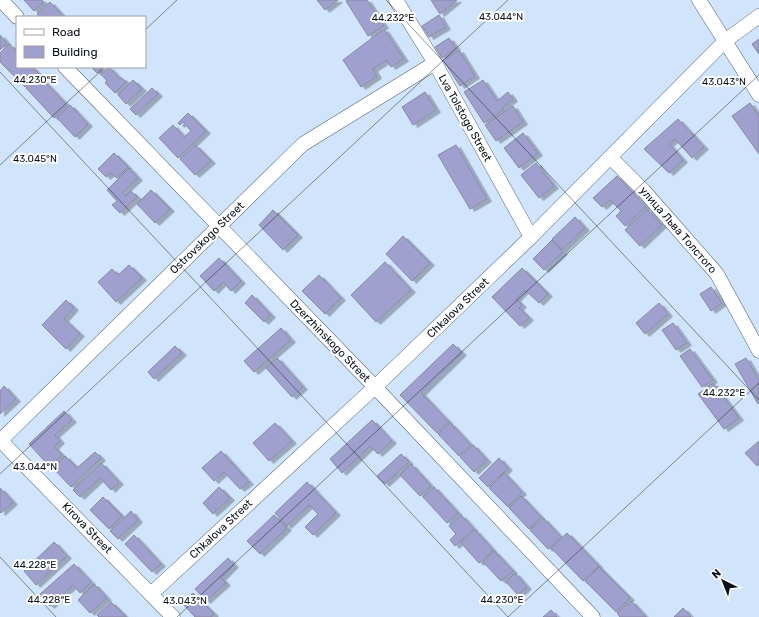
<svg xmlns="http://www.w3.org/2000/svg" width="759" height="617" viewBox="0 0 759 617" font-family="Rubik,sans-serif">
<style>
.building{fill:#9fa0ce;stroke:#8889a4;filter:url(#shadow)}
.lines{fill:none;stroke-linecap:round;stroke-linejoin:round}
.minor-casing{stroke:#526378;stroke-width:15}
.minor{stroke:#fff;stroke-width:14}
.ticks{fill:none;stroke:#0b1119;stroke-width:1;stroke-opacity:0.45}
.labels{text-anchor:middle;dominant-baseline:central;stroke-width:4;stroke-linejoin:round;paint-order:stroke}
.street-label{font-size:11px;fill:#0b1119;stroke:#fff}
.ticks-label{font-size:10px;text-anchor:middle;fill:#0b1119;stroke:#fff;stroke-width:4;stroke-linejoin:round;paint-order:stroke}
</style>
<defs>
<filter id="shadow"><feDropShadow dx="4.5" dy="2.5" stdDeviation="0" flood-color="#0004"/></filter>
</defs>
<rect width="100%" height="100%" fill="#d0e4fc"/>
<g class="building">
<polygon points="24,0 42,0 44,2 34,11"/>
<polygon points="317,0 338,0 325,10"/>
<polygon points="348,0 367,0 384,26 368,36 346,1"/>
<polygon points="431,0 457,0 440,14"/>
<polygon points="50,2 64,17 40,17 37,14"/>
<polygon points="439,15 446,27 429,37 422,26"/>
<polygon points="384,29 404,59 391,67 387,60 373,69 377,76 361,87 343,60"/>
<polygon points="0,35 7,43 0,50"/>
<polygon points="449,38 456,48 442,58 435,47"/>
<polygon points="759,39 759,54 752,44"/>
<polygon points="9,44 17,52 17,67 32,67 39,74 25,87 0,62 0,53"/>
<polygon points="459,50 475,76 460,86 443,60"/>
<polygon points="91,67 103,67 97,73"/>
<polygon points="109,67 120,79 122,78 126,82 115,93 105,83 107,81 101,74"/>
<polygon points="39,76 67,105 54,118 26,88"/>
<polygon points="133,80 142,89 126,104 118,95"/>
<polygon points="483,80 497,101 508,92 513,99 502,108 504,110 484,123 464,92"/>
<polygon points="152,88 158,94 136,115 130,109"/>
<polygon points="425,92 436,110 413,125 402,107"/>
<polygon points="750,103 759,116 759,154 732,116"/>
<polygon points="70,105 88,124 75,137 57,118"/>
<polygon points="513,106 523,122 496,141 485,125"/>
<polygon points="188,113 206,131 178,158 159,138 173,125 184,137 191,131 183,122 180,125 178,123"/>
<polygon points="678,119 704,147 692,158 675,139 669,144 683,160 669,173 644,149"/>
<polygon points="523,133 538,153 519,168 504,148"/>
<polygon points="195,145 211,161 195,175 180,159"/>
<polygon points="456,145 487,199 470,209 438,155"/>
<polygon points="114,153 128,167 117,178 111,173 106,177 98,169"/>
<polygon points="536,163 554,186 539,198 521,175"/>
<polygon points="129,168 138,178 122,193 126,196 131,191 137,197 120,213 112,205 117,201 107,190"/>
<polygon points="617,176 646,207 625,226 616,216 621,211 610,200 602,207 593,198"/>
<polygon points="151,190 170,209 155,223 137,204"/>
<polygon points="647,209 662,225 640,246 625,230"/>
<polygon points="273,210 298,235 283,250 259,225"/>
<polygon points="575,217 585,228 562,250 552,239"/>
<polygon points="403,236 430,263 412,281 386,254"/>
<polygon points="552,240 563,252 544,270 533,259"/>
<polygon points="219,258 241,281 231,291 223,282 214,291 200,276"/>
<polygon points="385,262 411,290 376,322 351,295"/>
<polygon points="129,265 142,278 116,302 98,282 112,269 118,275"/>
<polygon points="522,268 548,294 539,303 525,290 516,299 522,305 519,308 529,318 520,326 492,297"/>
<polygon points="319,275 341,298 325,314 302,291"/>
<polygon points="711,287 722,303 711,311 700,294"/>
<polygon points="252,295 271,315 264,322 245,303"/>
<polygon points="66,300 74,308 64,319 80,334 66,349 42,325"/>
<polygon points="659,303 668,314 645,334 636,323"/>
<polygon points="673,323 687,343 676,350 662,330"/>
<polygon points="281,328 291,340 254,372 244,361"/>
<polygon points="453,344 462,353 421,393 449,422 437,433 400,395"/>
<polygon points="175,346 182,353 154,379 148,372"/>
<polygon points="690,349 713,380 702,387 680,356"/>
<polygon points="277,358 303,387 292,397 266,368"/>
<polygon points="746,358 759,380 758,404 735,364"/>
<polygon points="713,383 739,418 724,429 698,394"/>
<polygon points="4,386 16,399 0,414 0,391"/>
<polygon points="64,411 72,420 55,435 60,441 54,447 62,455 50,467 29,444"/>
<polygon points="372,420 392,441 378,454 370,446 342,473 330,459"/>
<polygon points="275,423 292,441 269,461 253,443"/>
<polygon points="450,423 471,445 459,456 438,434"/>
<polygon points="759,441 759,464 757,466 745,453"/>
<polygon points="473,445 487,460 474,472 460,457"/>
<polygon points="221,451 249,482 240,489 224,472 214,481 202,468"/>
<polygon points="95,452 101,458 71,487 53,468 65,456 77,468"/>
<polygon points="401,454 409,462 385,484 377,476"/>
<polygon points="499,458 508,468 488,487 479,478"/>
<polygon points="101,463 119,482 111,490 100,478 80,497 73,490"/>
<polygon points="411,464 431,486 420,496 400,475"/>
<polygon points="504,473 522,492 508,507 489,488"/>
<polygon points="307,482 336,513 313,535 305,527 318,514 309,505 287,526 275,513"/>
<polygon points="219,487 230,498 213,514 203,503"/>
<polygon points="434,487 458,513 447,523 423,497"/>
<polygon points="0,488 13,502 1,513 0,512"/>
<polygon points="521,496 541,517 529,529 509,508"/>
<polygon points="103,497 122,516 109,529 90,510"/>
<polygon points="131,511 138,520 118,539 110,531"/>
<polygon points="274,515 287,528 260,554 247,541"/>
<polygon points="461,515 474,529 455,546 450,540 456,534 449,526"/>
<polygon points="543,518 561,537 548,549 530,530"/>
<polygon points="475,530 493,550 479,563 461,543"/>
<polygon points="567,533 599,566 583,581 551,548"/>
<polygon points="134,535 161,564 152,572 125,544"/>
<polygon points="54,542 67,556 36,585 24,571"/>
<polygon points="494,551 513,571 501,581 483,562"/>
<polygon points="228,558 234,565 221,578 226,583 206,601 195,589"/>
<polygon points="74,564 91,582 80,593 73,585 50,606 39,595"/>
<polygon points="599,567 630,598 616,612 585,581"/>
<polygon points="515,573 527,587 518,595 506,582"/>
<polygon points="94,584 107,598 90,613 78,600"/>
<polygon points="193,593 214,614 211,617 195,617 182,603"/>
<polygon points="631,601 646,617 620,617 617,613"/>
<polygon points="111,602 126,617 99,617 97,615"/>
<polygon points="683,608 691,617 674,617"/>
<polygon points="551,610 557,617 543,617"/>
</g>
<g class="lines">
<defs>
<g id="minor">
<polyline points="1,0 17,17"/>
<polyline points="396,0 435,63 531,237"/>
<polyline points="699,0 759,95"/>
<polyline points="65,67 375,387 593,617"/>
<polyline points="611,158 644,191 717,274 759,351"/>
<polyline points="0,440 173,617"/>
<polyline points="0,441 303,144 435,63"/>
<polyline points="151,594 375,387 531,237 725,41 759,16"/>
</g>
</defs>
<use href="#minor" class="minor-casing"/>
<use href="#minor" class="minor"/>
</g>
<path class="ticks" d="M386,0L759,400M145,30L177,0M0,72L508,617M0,165L105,67M0,474L508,0M0,557L56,617M177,617L759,75M508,617L759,383"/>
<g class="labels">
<g class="street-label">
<text transform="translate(465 118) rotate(61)">Lva Tolstogo Street</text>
<text transform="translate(678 230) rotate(49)">улица Льва Толстого</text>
<text transform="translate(207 238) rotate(-44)">Ostrovskogo Street</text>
<text transform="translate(458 308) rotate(-44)">Chkalova Street</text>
<text transform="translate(330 341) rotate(46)">Dzerzhinskogo Street</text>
<text transform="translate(87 528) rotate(46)">Kirova Street</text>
<text transform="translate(221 529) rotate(-43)">Chkalova Street</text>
</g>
</g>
<g class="ticks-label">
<text x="501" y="20">43.044°N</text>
<text x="393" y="21">44.232°E</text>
<text x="35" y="83">44.230°E</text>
<text x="724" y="85">43.043°N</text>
<text x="35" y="162">43.045°N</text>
<text x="724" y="396">44.232°E</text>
<text x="35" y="470">43.044°N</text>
<text x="35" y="568">44.228°E</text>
<text x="49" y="603">44.228°E</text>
<text x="502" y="603">44.230°E</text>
<text x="185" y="604">43.043°N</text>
</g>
<rect x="16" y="16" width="130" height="52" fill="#ffffff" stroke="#9da0a3"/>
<rect x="24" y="29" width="20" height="6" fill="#ffffff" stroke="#9da0a3"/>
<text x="52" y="36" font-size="12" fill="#0b1119">Road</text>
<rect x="24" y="46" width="20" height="12" fill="#9fa0ce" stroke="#9da0a3"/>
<text x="52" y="56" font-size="12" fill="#0b1119">Building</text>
<g transform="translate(723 581) rotate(317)" stroke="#ffffff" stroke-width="3" paint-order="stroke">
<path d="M0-3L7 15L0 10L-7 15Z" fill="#0b1119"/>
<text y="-6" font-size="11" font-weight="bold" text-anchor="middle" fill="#0b1119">N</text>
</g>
</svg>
